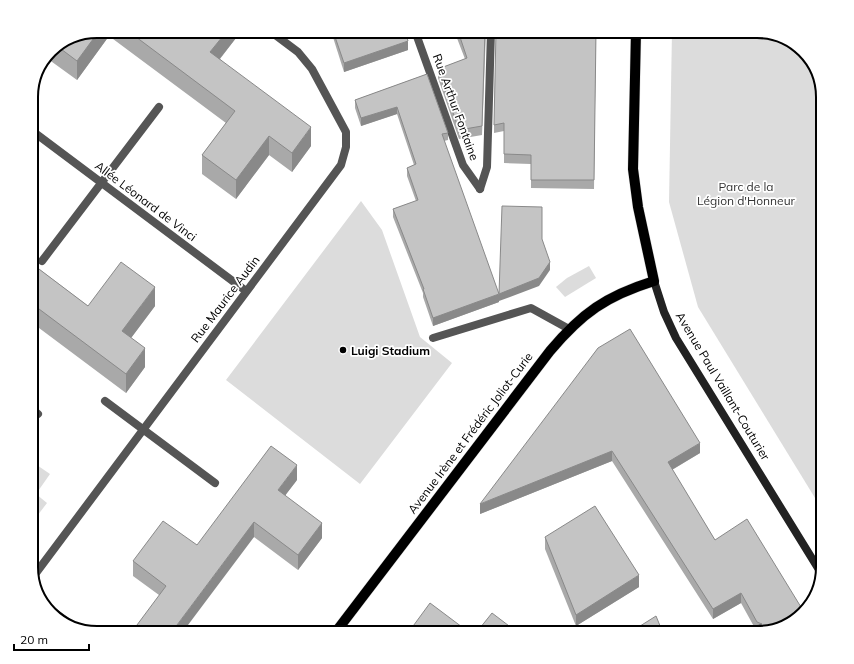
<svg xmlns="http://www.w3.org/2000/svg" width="854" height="664" viewBox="0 0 854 664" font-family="Mulish,sans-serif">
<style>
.green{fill:#dcdcdc}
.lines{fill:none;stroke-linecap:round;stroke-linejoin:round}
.primary-casing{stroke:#dbdbdb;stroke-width:11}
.service{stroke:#555;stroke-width:8}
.minor{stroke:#555;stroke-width:8}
.secondary{stroke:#222;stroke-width:8}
.primary{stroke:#000;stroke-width:10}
.wall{fill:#a9a9a9}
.shaded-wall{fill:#898989}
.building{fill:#c4c4c4;stroke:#898989}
.poi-dot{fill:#000;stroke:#fff;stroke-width:1.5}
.labels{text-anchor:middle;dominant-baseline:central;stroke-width:3.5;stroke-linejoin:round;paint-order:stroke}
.street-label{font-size:12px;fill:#000;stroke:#fff}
.park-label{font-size:12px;fill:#333;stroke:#fff}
.poi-label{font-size:12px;font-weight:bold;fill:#000;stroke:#fff;text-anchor:start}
.rim{fill:none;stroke:#000;stroke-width:2}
</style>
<rect width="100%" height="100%" fill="#fff"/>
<g class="green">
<polygon points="672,31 757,31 797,45 816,68 823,97 823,511 698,307 669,202"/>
<polygon points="361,201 382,230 420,337 452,363 360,484 226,380"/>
<polygon points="589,266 596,278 565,297 556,287 567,278"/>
<polygon points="31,461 50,474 36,494 47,503 31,524"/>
</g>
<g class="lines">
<defs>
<path id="primary" d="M335,633L550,351C582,313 606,296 654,281L638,207L633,169L636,31"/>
</defs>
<use href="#primary" class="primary-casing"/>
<g class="service">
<polyline points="31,130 246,291"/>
<polyline points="42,261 159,107"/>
<polyline points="433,338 531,308 569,329"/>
<polyline points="105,401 215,483"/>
<polyline points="31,408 38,414"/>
<polyline points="47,607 69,623"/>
</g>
<g class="minor">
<polyline points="415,31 463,165 480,189"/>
<polyline points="480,189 487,167 491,31"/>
<polyline points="33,577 341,165 346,147 346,132 312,69 298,52 270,31"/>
</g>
<polyline class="secondary" points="654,281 664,312 676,338 821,573"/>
<use href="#primary" class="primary"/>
</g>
<g class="wall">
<polygon points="97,31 236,31 236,38 220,59 311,146 292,172 269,155 236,199 202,174 202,155 226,123 109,36 77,80 48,59 53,47"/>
<polygon points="331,31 405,31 408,50 344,72"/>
<polygon points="455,31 486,31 482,135 459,139 438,78 438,69 465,59 455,33"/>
<polygon points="596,31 594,189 531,188 531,164 504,163 504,131 494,133 494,125"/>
<polygon points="427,74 448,133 448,140 444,141 499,302 433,326 423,297 423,293 393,217 393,209 416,201 407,176 407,168 414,165 397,114 361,126 355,108 355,100"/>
<polygon points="31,263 88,306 155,306 131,338 145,367 126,393 31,322"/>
<polygon points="598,348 700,453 672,470 715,540 786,626 759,633 757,632 741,603 713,619 612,461 480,514"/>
<polygon points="297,480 285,495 322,538 298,570 254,537 159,595 133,576 133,561 197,545"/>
<polygon points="545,537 639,587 576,626 545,549"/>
</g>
<g class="shaded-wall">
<polygon points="99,31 109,31 109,36 77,80 77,61"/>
<polygon points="227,31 236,31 236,38 210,71 210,52"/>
<polygon points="408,41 408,50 344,72 344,63"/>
<polygon points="397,107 397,114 361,126 361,118"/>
<polygon points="311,127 311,146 292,172 292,153"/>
<polygon points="269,136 269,155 236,199 236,180"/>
<polygon points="550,262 550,270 539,286 499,301 499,294"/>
<polygon points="155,287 155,306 122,350 122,331"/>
<polygon points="499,294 499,302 433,326 433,318"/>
<polygon points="145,348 145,367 126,393 126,374"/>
<polygon points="700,443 700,453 668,472 668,462"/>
<polygon points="612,451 612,461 480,514 480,504"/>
<polygon points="297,465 297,480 278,505 278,490"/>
<polygon points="254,522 254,537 182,633 171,633"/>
<polygon points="322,523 322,538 298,570 298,555"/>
<polygon points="639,575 639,587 576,626 576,615"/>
<polygon points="741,593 741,603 713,619 713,609"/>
</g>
<g class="building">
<polygon points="97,31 99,31 77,61 57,46"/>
<polygon points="128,31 227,31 210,52 311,127 292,153 269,136 236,180 202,155 235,111"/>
<polygon points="333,31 405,31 408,41 344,63"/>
<polygon points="458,31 485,31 482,126 459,130 438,69 467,58"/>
<polygon points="496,31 596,31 594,180 531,180 531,155 504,154 504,123 494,125"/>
<polygon points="427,74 448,133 442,134 499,294 433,318 423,289 424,289 393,209 418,200 407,168 416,164 397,107 361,118 355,100"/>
<polygon points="502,206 542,207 542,239 550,262 539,278 499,294"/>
<polygon points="121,262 155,287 122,331 145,348 126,374 31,303 31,263 88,306"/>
<polygon points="630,329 700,443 668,462 715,540 747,519 804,612 786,626 763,632 759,625 762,624 757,622 741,593 713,609 612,451 480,504 598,348"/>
<polygon points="271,446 297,465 278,490 322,523 298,555 254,522 171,633 131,633 166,586 133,561 163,521 197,545"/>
<polygon points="595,506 639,575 576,615 545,537"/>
<polygon points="430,603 470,633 408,633"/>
<polygon points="492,613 517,632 516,633 476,633"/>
<polygon points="656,616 663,633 629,633"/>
</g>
<circle class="poi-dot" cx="343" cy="350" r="4"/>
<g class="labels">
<g class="street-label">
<text transform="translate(456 107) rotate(70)">Rue Arthur Fontaine</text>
<text transform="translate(146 201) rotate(37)">Allée Léonard de Vinci</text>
<text transform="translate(225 299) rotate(-53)">Rue Maurice Audin</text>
<text transform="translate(723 386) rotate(59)">Avenue Paul Vaillant-Couturier</text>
<text transform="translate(470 433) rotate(-53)">Avenue Irène et Frédéric Joliot-Curie</text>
</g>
<g class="park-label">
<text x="746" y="186">Parc de la<tspan x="746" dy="14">Légion d'Honneur</tspan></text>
</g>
<g class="poi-label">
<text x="351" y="350">Luigi Stadium</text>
</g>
</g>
<path d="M0 0H854V664H0ZM97 38H757A59 59 0 0 1 816 97V567A59 59 0 0 1 757 626H97A59 59 0 0 1 38 567V97A59 59 0 0 1 97 38Z" fill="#fff" fill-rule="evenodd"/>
<path class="rim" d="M97 38H757A59 59 0 0 1 816 97V567A59 59 0 0 1 757 626H97A59 59 0 0 1 38 567V97A59 59 0 0 1 97 38Z"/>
<path d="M14 644v6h75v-6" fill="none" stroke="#000000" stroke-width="2"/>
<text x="20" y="644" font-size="12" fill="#000000" stroke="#ffffff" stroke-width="3" paint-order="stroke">20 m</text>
</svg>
